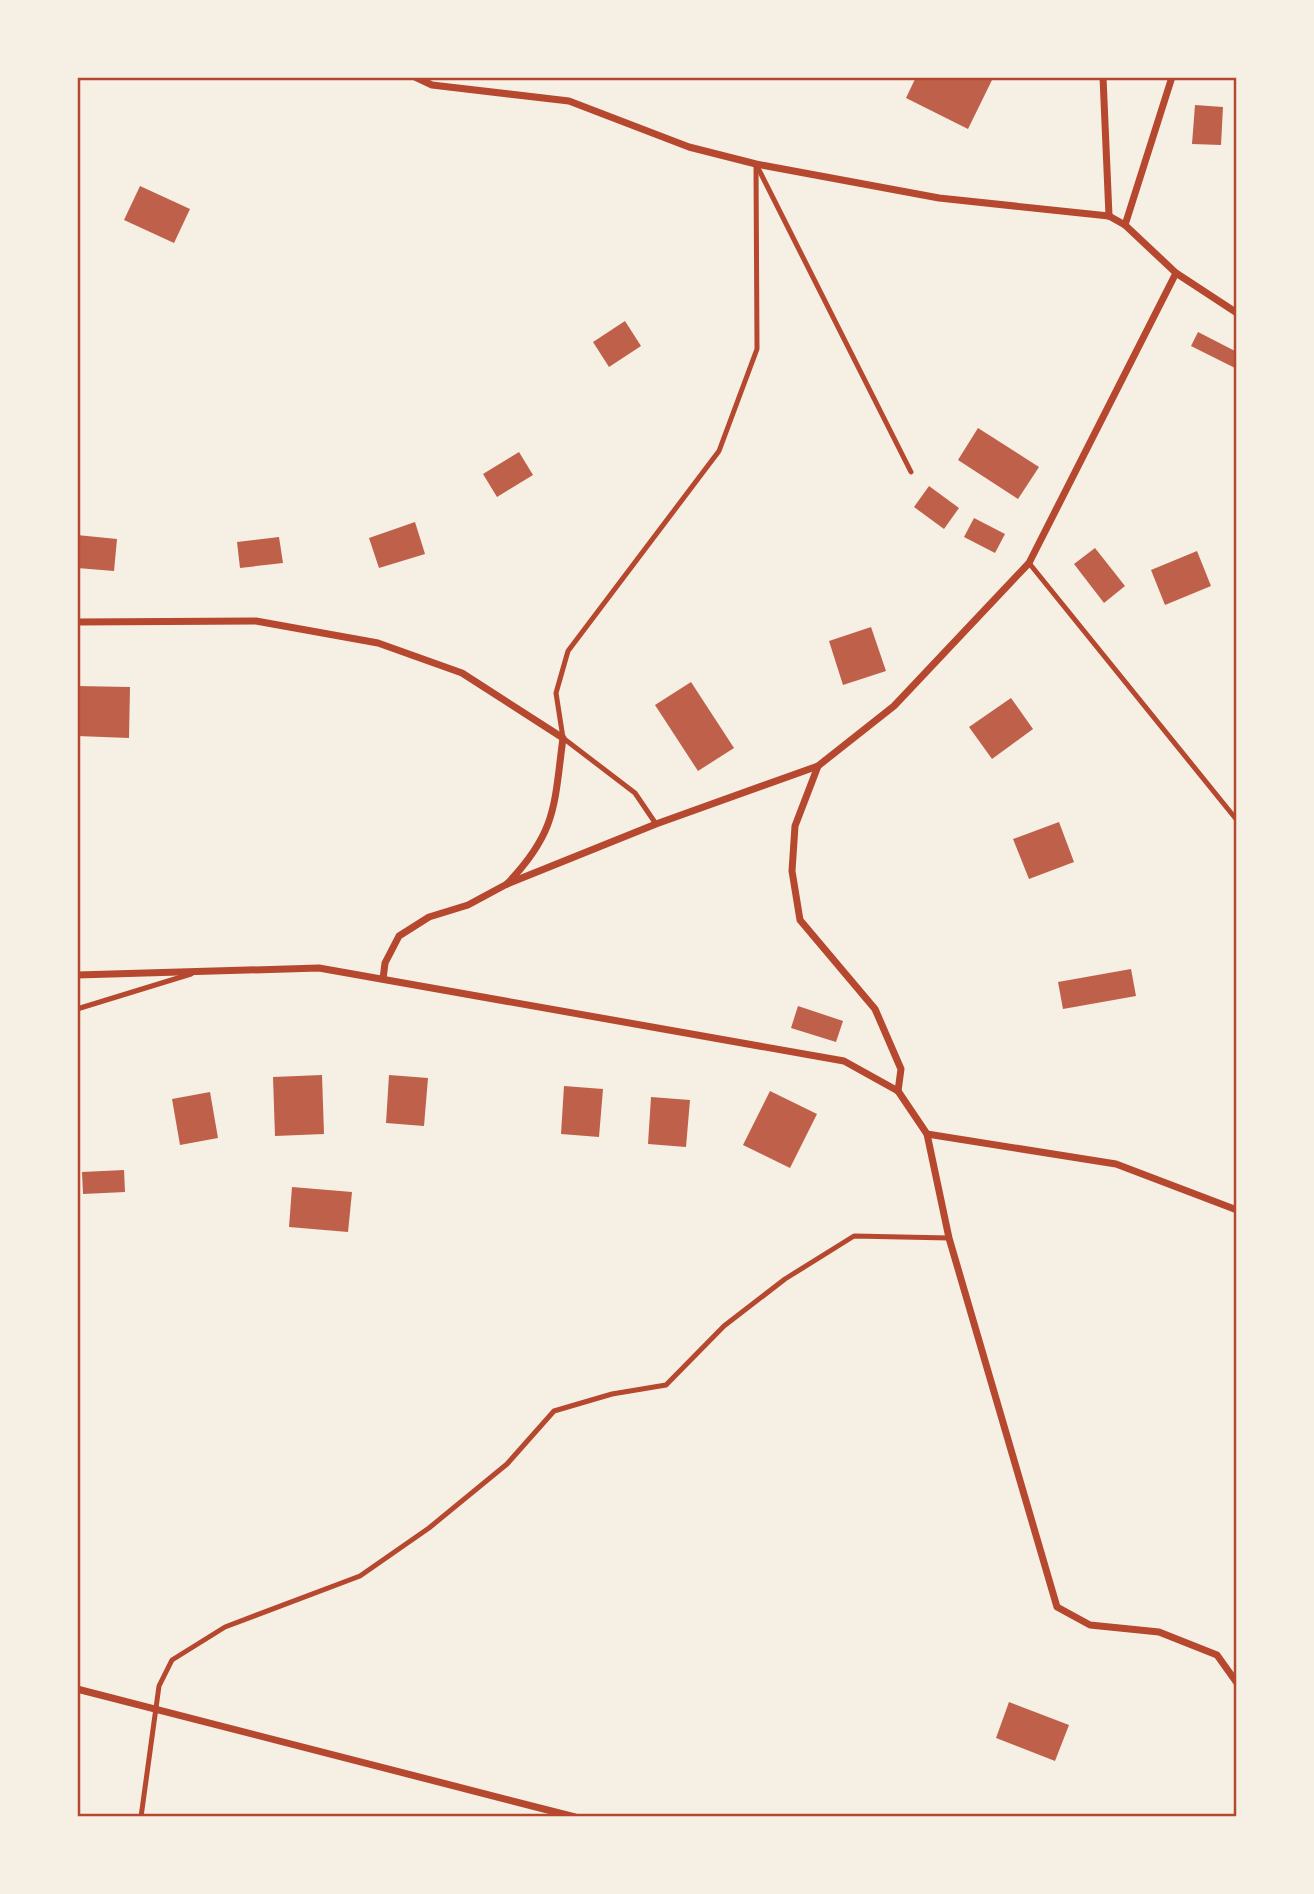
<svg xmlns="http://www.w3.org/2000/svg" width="1314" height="1894" viewBox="0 0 1314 1894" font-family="Raleway,sans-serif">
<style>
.building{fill:#bf614a}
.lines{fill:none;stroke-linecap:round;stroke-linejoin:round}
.service{stroke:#b5482f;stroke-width:5}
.minor{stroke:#b5482f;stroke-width:7}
.neatline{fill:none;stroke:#b5482f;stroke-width:2.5}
</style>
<rect width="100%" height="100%" fill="#f6efe4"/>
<g class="building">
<polygon points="916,77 986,77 992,80 968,129 906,98"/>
<polygon points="1195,105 1223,107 1221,145 1192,144"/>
<polygon points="140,186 190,209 174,243 124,220"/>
<polygon points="625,321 641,346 609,367 593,342"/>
<polygon points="1198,332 1237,352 1237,369 1191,346"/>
<polygon points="978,428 1039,467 1018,499 958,460"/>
<polygon points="519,452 533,475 497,497 483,474"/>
<polygon points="929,486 959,508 944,529 914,507"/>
<polygon points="974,518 1005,534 995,553 964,537"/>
<polygon points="415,522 425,554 379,568 369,538"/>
<polygon points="77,535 117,539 114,571 77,568"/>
<polygon points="279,537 283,563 240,568 237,542"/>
<polygon points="1095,548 1125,586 1104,603 1074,564"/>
<polygon points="1197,551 1211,586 1165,605 1151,570"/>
<polygon points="871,627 886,671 843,685 829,641"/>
<polygon points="691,682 734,748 698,771 655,705"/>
<polygon points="77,686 130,687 129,738 77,736"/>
<polygon points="1011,698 1033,729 992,759 969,727"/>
<polygon points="1059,822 1074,862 1029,879 1013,839"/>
<polygon points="1131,969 1136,996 1063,1009 1058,982"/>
<polygon points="798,1006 843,1021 836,1042 791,1028"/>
<polygon points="322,1075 324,1134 275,1136 273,1077"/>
<polygon points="389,1075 428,1078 424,1126 386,1123"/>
<polygon points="564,1086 603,1089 599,1137 561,1134"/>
<polygon points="770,1091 817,1114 790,1168 743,1145"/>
<polygon points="210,1092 218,1138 180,1145 172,1099"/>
<polygon points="651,1097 690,1100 686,1147 648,1144"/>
<polygon points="124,1170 125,1192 83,1194 82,1172"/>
<polygon points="292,1187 352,1192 348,1232 289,1227"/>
<polygon points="1009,1702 1069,1725 1055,1761 996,1738"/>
</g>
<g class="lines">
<g class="service">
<polyline points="757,166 911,472"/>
<polyline points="1029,563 1236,819"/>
<polyline points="656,824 635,793 563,738 556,693 568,651 719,451 757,349 756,164"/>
<polyline points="77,1009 191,974"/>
<polyline points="141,1817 159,1686 172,1660 225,1627 360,1576 429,1528 507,1464 554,1411 612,1394 666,1385 724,1326 785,1279 854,1236 949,1238"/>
</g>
<g class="minor">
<polyline points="415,77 432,85 569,101 689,147 756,164 939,198 1109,216 1125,225 1176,273 1237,313"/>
<polyline points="1103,77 1109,216"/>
<polyline points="1125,225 1172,77"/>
<path d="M77,622L256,621L378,643L462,673L563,738C554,806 557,832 507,884"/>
<polyline points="77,975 319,968 844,1061 898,1091 927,1134 1116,1164 1237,1210"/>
<polyline points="383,979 385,963 399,936 429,917 468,905 507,884 656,824 818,766"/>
<polyline points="898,1091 901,1069 875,1009 800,920 792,871 795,826 818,766 894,706 1029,563 1176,273"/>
<polyline points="927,1134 949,1238 1057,1607 1090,1625 1159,1632 1217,1655 1237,1683"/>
<polyline points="77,1689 575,1817"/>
</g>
</g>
<rect width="1314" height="1894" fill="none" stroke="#f6efe4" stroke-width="158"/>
<rect x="79" y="79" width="1156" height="1736" class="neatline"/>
</svg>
